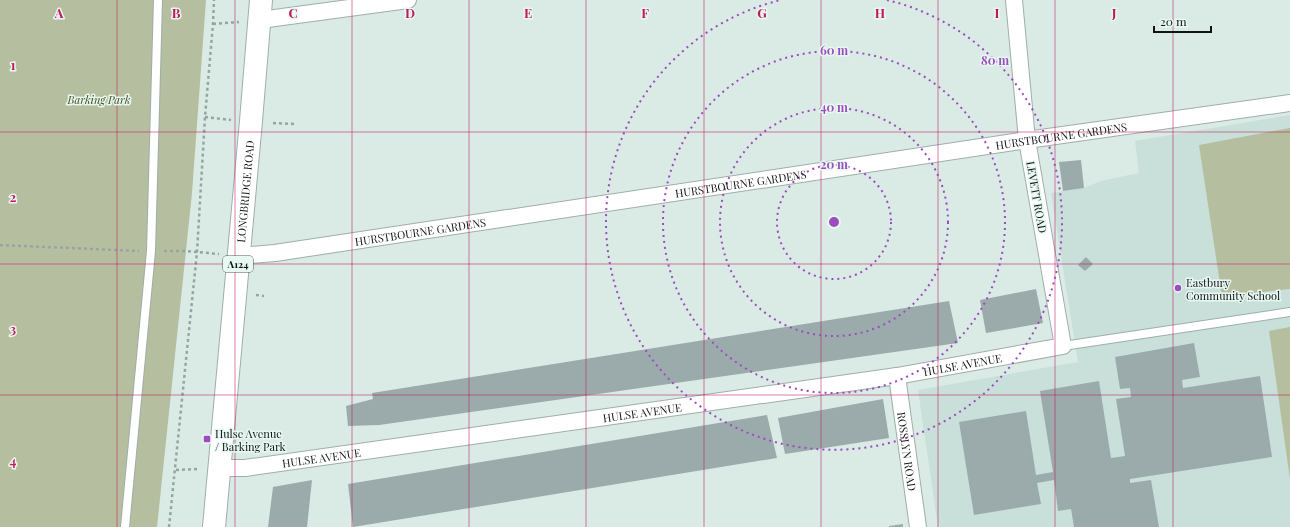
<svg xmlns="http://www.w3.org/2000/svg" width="1290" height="527" viewBox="0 0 1290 527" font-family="'Playfair Display',serif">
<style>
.built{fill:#c8e0d9}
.green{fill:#b6bea0}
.building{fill:#9babac}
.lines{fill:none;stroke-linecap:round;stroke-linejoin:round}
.lane-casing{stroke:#9faeaa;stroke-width:10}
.street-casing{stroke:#9faeaa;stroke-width:18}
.primary-casing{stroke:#9faeaa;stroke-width:24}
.path{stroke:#98a4a1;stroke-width:2.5;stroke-dasharray:3 3;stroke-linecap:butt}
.lane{stroke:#fff;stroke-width:8}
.street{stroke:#fff;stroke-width:16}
.primary{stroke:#fff;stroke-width:22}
.grid{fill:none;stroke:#c2185b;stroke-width:1;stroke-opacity:0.55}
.ring{fill:none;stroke:#9c4cbd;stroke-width:2;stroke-dasharray:2 4}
.poi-dot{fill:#9c4cbd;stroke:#e7f7f2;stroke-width:1.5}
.labels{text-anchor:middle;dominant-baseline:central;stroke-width:3;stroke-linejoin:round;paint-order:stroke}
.shield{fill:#e7f7f2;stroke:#505957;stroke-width:1}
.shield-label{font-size:10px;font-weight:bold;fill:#101514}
.park-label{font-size:11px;font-style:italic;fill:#424c17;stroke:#e7f7f2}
.street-label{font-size:11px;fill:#101514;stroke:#e7f7f2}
.poi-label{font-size:11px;fill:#101514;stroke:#e7f7f2;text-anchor:start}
.grid-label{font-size:13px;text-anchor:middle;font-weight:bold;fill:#c2185b;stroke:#e7f7f2;stroke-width:3;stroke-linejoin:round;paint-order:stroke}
.centre{fill:#9c4cbd;stroke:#e7f7f2;stroke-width:2}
.ring-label{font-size:12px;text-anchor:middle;font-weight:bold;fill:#9c4cbd;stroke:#e7f7f2;stroke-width:3;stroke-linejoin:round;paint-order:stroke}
</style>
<rect width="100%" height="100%" fill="#daeae5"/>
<polygon class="built" points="1290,115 1290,527 938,527 918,390 1078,362 1051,193 1084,188 1101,181 1139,173 1135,141"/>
<g class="green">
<polygon points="0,0 206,0 192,193 157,527 0,527"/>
<polygon points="1290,128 1290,289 1222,297 1199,145"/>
<polygon points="1290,327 1290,479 1269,331"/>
</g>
<g class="building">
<polygon points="1081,160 1084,188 1063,191 1059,162"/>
<polygon points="1086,257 1093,264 1085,271 1078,265"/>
<polygon points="1036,289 1043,323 986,333 980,300"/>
<polygon points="949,301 958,343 379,425 348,426 346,406 373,399 372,393"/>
<polygon points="1194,343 1200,377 1182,380 1183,388 1260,376 1272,457 1130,479 1130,483 1151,480 1159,527 1074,527 1071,509 1058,511 1054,480 1037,483 1041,504 974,515 959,422 1026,411 1036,475 1053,472 1040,391 1099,381 1111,458 1125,456 1116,399 1131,397 1130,388 1120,389 1115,357"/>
<polygon points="883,399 889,438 785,454 778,418"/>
<polygon points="767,415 777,458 353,527 348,484"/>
<polygon points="312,480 307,527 268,527 273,487"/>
<polygon points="903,524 903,527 889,527 889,526"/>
</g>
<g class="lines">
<defs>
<g id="lane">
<polyline points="1063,346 1290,312"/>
<polyline points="125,527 151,251 158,0"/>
</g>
<g id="street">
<polyline points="260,20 408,0"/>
<path id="s1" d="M239,256L275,253L1027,140L1290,103"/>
<path id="s2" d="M897,376L918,527"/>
<path id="s3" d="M219,468H245L897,376L1063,346L1027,140L1014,0"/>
</g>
<g id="primary">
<path id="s4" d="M214,527L251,121L261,0"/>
</g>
</defs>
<use href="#lane" class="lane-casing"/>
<use href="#street" class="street-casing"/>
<use href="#primary" class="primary-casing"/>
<g class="path">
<polyline points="213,24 239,22"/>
<polyline points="205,117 231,120"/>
<polyline points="273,123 296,124"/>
<polyline points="0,245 139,251"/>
<polyline points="164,251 185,251 219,254"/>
<polyline points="256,295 264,296"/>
<polyline points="176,470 199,469"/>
<polyline points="169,527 197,252 205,117 213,24 214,0"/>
</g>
<use href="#lane" class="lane"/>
<use href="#street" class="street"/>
<use href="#primary" class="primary"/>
</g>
<path class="grid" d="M117,0V527M235,0V527M352,0V527M469,0V527M586,0V527M704,0V527M821,0V527M938,0V527M1055,0V527M1173,0V527M0,132H1290M0,264H1290M0,395H1290"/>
<g class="ring">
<circle cx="834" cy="222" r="57"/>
<circle cx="834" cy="222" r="114"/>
<circle cx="834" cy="222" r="171"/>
<path d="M887 0A228 228 0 1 1 781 0"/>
</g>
<g class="poi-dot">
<circle cx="1178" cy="288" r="4"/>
<rect x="203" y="435" width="8" height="8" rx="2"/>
</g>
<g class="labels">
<rect class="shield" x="223" y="256" width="30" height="16" rx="3"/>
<g class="shield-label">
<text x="238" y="264">A124</text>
</g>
<g class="park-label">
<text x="99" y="99">Barking Park</text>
</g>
<g class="street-label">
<text stroke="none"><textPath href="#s1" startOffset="831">HURSTBOURNE GARDENS</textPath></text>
<text stroke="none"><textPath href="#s1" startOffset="507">HURSTBOURNE GARDENS</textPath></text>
<text stroke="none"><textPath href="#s4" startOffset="337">LONGBRIDGE ROAD</textPath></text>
<text transform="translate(1037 197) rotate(80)">LEVETT ROAD</text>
<text stroke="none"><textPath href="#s1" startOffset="183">HURSTBOURNE GARDENS</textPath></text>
<text stroke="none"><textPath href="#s3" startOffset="751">HULSE AVENUE</textPath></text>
<text stroke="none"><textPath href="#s3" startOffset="427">HULSE AVENUE</textPath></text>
<text stroke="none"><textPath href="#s2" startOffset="76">ROSSLYN ROAD</textPath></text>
<text stroke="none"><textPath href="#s3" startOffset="103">HULSE AVENUE</textPath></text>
</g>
<g class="poi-label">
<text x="1186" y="282">Eastbury<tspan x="1186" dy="13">Community School</tspan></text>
<text x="215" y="433">Hulse Avenue<tspan x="215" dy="13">/ Barking Park</tspan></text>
</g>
</g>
<g class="grid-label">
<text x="59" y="18">A</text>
<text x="176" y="18">B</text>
<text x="293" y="18">C</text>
<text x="410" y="18">D</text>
<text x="528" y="18">E</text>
<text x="645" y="18">F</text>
<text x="762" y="18">G</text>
<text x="880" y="18">H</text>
<text x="997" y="18">I</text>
<text x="1114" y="18">J</text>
<text x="13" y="70">1</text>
<text x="13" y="202">2</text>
<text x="13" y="334">3</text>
<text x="13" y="466">4</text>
</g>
<circle cx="834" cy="222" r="6" class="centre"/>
<g class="ring-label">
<text x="834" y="55">60 m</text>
<text x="995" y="65">80 m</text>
<text x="834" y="112">40 m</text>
<text x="834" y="169">20 m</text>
</g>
<path d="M1154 26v6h57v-6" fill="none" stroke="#101514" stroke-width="2"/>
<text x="1160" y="26" font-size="12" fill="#101514" stroke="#e7f7f2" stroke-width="3" paint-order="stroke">20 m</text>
</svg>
